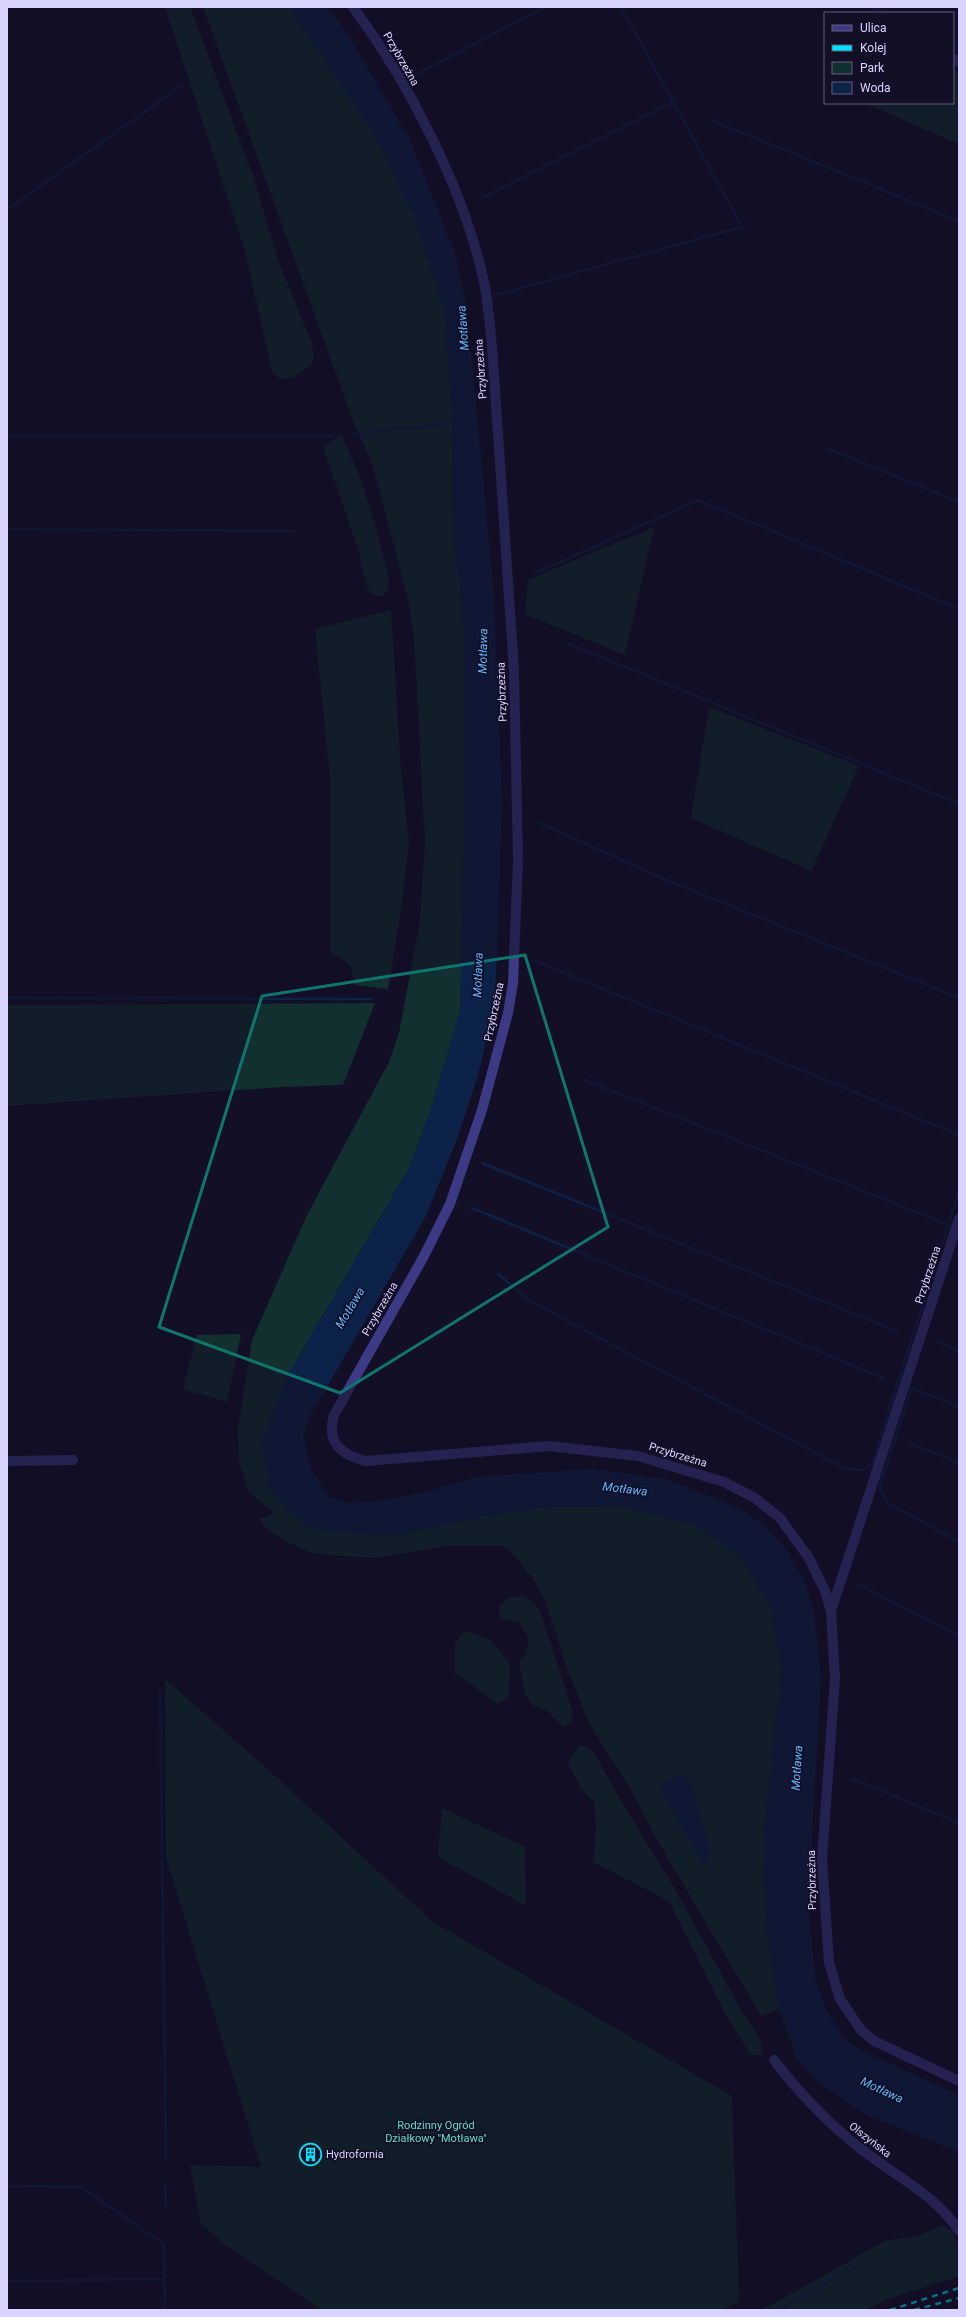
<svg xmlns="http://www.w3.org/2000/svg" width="966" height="2317" viewBox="0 0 966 2317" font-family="Roboto,sans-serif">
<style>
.green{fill:#12302f}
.water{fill:#0c2248}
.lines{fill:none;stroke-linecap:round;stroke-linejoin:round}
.stream{stroke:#0c2248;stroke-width:2.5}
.minor{stroke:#3d3a85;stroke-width:10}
.rail{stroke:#00e5ff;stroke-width:2.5;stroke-dasharray:6 5;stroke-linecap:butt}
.marked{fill:none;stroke:#0f766e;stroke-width:3;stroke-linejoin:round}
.labels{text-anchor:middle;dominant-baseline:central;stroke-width:3.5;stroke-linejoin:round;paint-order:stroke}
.street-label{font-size:11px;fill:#d9d4ff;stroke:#130f26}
.park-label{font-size:11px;fill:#5fe0c0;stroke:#130f26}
.poi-label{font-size:11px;fill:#d9d4ff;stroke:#130f26;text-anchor:start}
.water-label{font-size:12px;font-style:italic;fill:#62b6ff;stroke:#130f26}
</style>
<rect width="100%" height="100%" fill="#130f26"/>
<g class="green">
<path d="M165,7H190L253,176L278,260L312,344L314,360C306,371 294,379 280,379L272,371L245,251Z"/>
<polygon points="203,7 288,7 298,19 376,136 415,219 446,316 452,426 453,521 464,625 464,853 460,1012 430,1112 409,1168 284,1382 291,1514 486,1516 547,1507 620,1506 697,1526 742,1558 771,1609 782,1667 763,1844 767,1928 779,2009 761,2016 656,1838 636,1799 588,1721 568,1671 545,1600 534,1580 515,1556 504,1546 447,1546 374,1558 329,1555 309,1552 288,1542 267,1529 259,1519 274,1513 248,1491 239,1461 238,1428 252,1340 307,1215 389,1062 399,1033 420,921 425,843 414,636 408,599 371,459 358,434"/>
<polygon points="953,69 959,73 959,144 865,103 953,103"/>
<path d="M341,435C365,482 377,530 389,580L388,591L381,597L370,593L363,572L359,552L323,447Z"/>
<polygon points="654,527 625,655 525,614 528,580"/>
<polygon points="391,610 401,772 409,842 403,896 388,989 355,985 350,965 330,951 330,777 315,629"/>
<polygon points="709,707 859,766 811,871 691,818"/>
<polygon points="375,1003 343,1085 283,1087 7,1106 7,1005"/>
<polygon points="236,1334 241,1334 227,1402 183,1389 197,1335"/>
<polygon points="525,1595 539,1608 573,1713 571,1723 563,1727 549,1712 533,1705 525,1693 519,1662 525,1655 529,1638 519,1622 501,1618 498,1607 507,1599"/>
<polygon points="465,1631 491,1640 510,1664 509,1696 498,1704 455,1673 455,1644"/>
<polygon points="165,1679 262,1764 433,1922 732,2096 739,2302 723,2310 321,2310 223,2243 201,2224 190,2165 261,2167 166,1857"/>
<polygon points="580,1745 593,1751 622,1802 675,1889 742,2012 758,2035 763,2051 762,2055 751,2055 727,2017 669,1901 593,1862 596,1830 594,1802 580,1787 568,1762"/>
<polygon points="442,1808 525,1847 526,1906 438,1857"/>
<path d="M942,2225C963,2234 959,2258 959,2276L888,2299L864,2310H762L887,2240L916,2237Z"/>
</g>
<g class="water">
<polygon points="288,7 327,7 346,31 410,140 456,256 467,310 494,595 502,802 495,1005 478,1075 457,1139 426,1216 309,1418 303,1435 310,1467 329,1497 345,1503 373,1502 422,1493 477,1477 592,1469 666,1479 715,1498 747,1513 766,1527 788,1552 805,1583 814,1612 821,1677 813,1815 809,1918 816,1981 826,2009 845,2040 865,2052 959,2095 959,2152 866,2115 821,2084 797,2059 779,2009 767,1928 763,1844 782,1667 771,1609 742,1558 697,1526 620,1506 547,1507 486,1516 399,1535 333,1533 309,1527 291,1514 269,1488 262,1441 284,1382 409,1168 430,1112 460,1012 464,853 464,625 453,521 452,426 446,316 415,219 376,136"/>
<polygon points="683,1775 691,1784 711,1851 703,1865 660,1788 668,1779"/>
</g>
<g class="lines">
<g class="stream">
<polyline points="871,7 887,13"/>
<polyline points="953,45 959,48"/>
<polyline points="415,75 545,7"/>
<polyline points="711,120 959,221"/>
<polyline points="480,199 673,102"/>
<polyline points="7,210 181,86"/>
<polyline points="499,294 742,227 621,7"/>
<polyline points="353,434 454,423"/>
<polyline points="7,436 333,436"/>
<polyline points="828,449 959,502"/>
<polyline points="7,529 293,531"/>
<polyline points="536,573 698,500 959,609"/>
<polyline points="567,643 959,804"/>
<polyline points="539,823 662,878 959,998"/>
<polyline points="533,960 959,1135"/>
<polyline points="7,998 372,999"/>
<polyline points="584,1080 949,1225"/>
<polyline points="482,1163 896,1331"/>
<polyline points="472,1208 883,1378"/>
<polyline points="498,1274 530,1301 844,1468 863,1470 872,1464 959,1191"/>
<polyline points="936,1341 959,1351"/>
<polyline points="959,1407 912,1388 879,1487 888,1503 959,1542"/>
<polyline points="908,1442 959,1463"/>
<polyline points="860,1585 959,1636"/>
<polyline points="160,1691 166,2160"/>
<polyline points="851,1778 959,1823"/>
<polyline points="165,2185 166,2207"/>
<polyline points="7,2186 81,2187 164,2244 165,2310"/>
<polyline points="7,2281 165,2279"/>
<polyline points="779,2310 862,2264"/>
</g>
<g class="minor">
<path d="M353,7C409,83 464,189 484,282C489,308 491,334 493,360L514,671L518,860L513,983L508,1013L482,1110L450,1204L424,1256L334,1415C326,1442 341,1455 366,1461L549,1446L638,1456L724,1482L755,1498L780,1518L809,1558L825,1591L831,1611L835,1679L822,1858L829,1963L840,1999L861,2030L874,2041L959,2081"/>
<polyline points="953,59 959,62"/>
<polyline points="7,1461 73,1460"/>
<polyline points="831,1611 959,1219"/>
<path d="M774,2060C799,2093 828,2123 861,2149C894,2175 936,2195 959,2231"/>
</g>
<g class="rail">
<polyline points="890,2310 959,2288"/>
<polyline points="914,2310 959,2298"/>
</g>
</g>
<path d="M0 0H966V2317H0ZM525,955L608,1227L340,1393L159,1327L262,996Z" fill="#130f26" fill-opacity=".55" fill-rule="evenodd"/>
<path class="marked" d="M525,955L608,1227L340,1393L159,1327L262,996Z"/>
<defs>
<symbol id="building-ring" viewBox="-11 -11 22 22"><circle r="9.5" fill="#130f26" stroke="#00e5ff" stroke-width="1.5"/><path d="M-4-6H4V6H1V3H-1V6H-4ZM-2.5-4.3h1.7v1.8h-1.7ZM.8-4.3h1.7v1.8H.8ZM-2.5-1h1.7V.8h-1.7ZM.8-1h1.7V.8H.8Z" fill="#00e5ff"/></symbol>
</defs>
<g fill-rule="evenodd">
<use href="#building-ring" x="298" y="2142" width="25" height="25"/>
</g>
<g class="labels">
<g class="street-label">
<text transform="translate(401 59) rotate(60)">Przybrzeżna</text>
<text transform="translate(481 369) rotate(-94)">Przybrzeżna</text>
<text transform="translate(502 692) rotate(-92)">Przybrzeżna</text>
<text transform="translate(494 1012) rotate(-78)">Przybrzeżna</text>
<text transform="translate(928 1275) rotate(-72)">Przybrzeżna</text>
<text transform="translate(380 1309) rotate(-60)">Przybrzeżna</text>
<text transform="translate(678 1455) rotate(17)">Przybrzeżna</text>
<text transform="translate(812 1880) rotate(-91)">Przybrzeżna</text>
<text transform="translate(870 2140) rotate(38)">Olszyńska</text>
</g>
<g class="park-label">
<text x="436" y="2125">Rodzinny Ogród<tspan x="436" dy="13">Działkowy "Motława"</tspan></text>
</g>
<g class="poi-label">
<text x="326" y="2154">Hydrofornia</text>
</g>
<g class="water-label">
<text transform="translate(463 328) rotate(-94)">Motława</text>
<text transform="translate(483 651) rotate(-89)">Motława</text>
<text transform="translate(478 975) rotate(-88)">Motława</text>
<text transform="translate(350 1308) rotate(-59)">Motława</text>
<text transform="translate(625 1489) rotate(7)">Motława</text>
<text transform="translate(797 1768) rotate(-86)">Motława</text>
<text transform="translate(882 2090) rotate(25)">Motława</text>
</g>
</g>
<rect width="966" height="2317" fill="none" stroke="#d9d4ff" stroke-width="16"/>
<rect x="824" y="12" width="130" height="92" fill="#130f26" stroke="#625e7d"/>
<rect x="832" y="25" width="20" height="6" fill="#3d3a85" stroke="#625e7d"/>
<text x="860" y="32" font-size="12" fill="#d9d4ff">Ulica</text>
<rect x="832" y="45" width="20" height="6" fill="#00e5ff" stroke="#625e7d"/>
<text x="860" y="52" font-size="12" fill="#d9d4ff">Kolej</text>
<rect x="832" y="62" width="20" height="12" fill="#12302f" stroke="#625e7d"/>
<text x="860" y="72" font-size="12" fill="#d9d4ff">Park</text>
<rect x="832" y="82" width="20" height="12" fill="#0c2248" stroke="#625e7d"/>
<text x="860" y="92" font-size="12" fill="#d9d4ff">Woda</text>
</svg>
